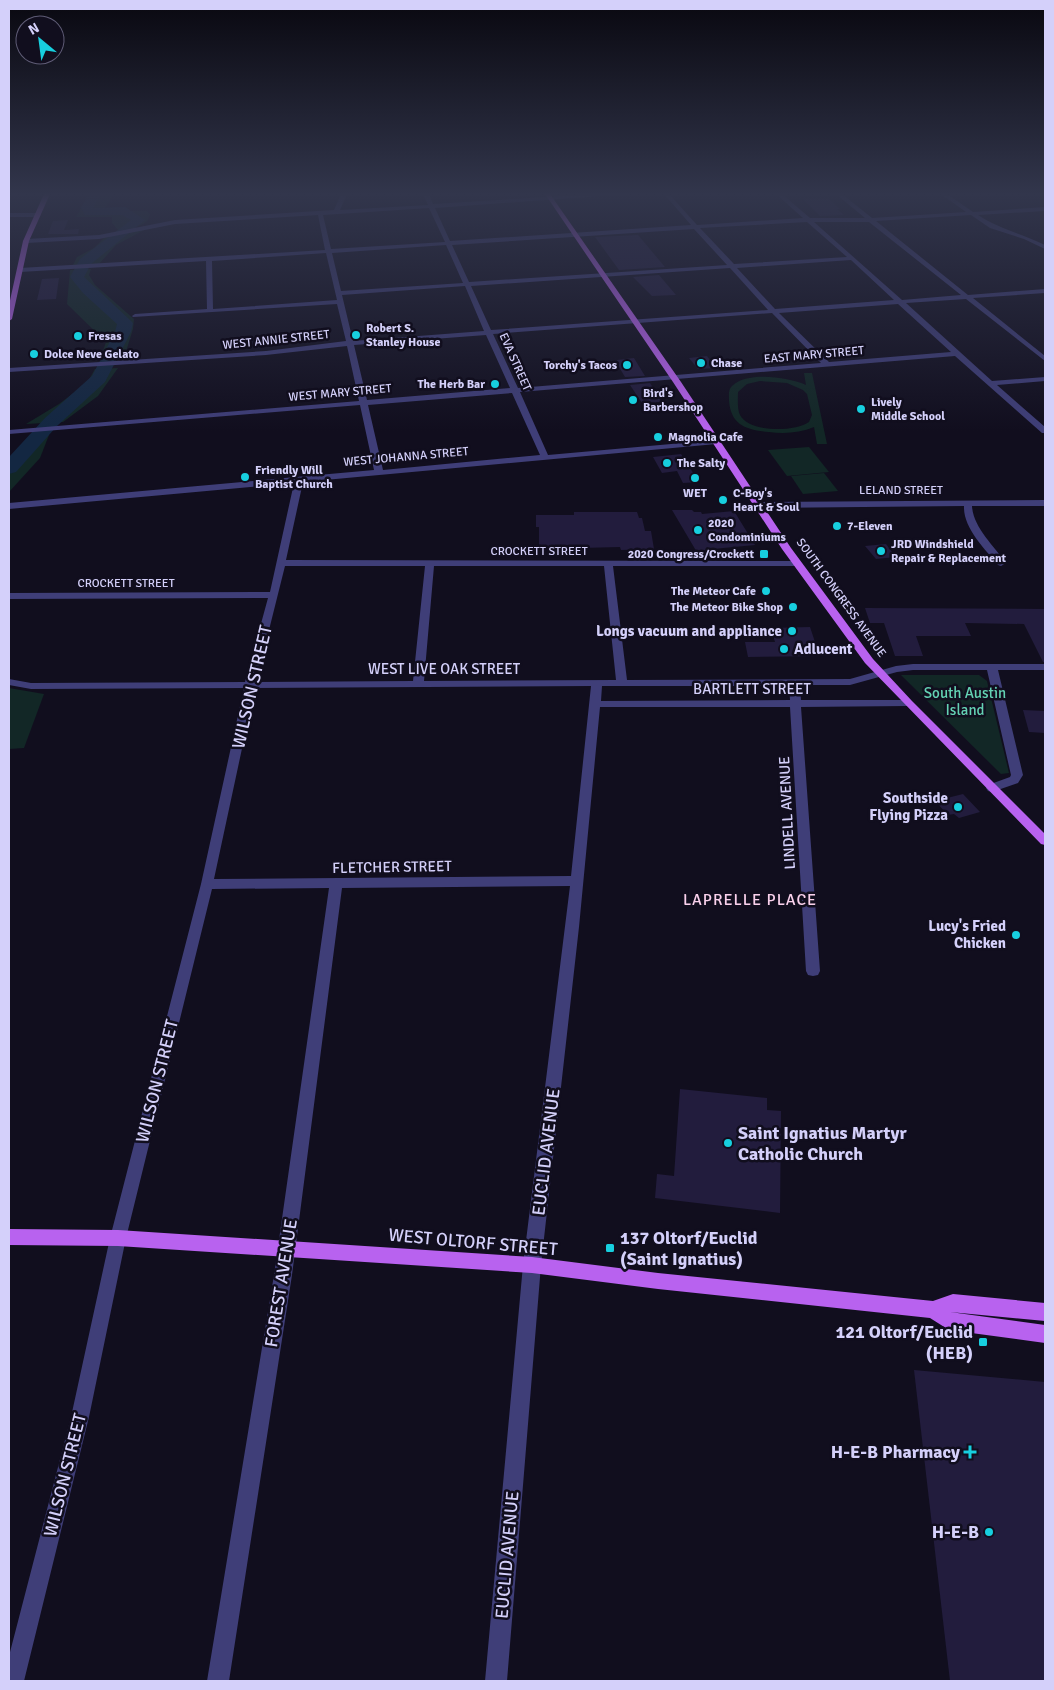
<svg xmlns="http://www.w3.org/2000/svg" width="1054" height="1690" viewBox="0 0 1054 1690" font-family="Signika,sans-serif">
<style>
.green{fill:#122726;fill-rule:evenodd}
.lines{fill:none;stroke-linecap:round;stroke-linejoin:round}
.river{fill:#132742;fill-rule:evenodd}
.building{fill:#221c3d}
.minor{fill:#3f3e78;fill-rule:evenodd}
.major{fill:#b862ef;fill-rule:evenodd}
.poi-dot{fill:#17cfdf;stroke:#110e1e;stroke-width:2}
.labels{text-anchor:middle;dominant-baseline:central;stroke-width:5;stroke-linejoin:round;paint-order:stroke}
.far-poi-label{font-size:12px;font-weight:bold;fill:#d4d0fa;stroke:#110e1e;text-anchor:start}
.far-street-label{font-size:12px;fill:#d4d0fa;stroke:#110e1e}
.poi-label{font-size:15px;font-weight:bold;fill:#d4d0fa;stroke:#110e1e;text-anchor:end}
.street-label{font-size:15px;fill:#d4d0fa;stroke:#110e1e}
.park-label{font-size:15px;fill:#64d2b4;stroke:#110e1e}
.neighbourhood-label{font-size:16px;letter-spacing:1px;fill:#fad1ec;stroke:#110e1e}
.near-street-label{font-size:18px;fill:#d4d0fa;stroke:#110e1e}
.near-poi-label{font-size:18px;font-weight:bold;fill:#d4d0fa;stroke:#110e1e;text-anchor:end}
</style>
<rect width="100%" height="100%" fill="#110e1e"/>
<g class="green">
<path d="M89,194H114L105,208L107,211H147L150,214C148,228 130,227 118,230L112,223V217H76Z"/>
<polygon points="148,228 116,245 99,264 73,265 77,257 94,248 104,238"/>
<polygon points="91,269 89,275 95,285 134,319 133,329 124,358 100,360 106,342 67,304 70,270"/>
<polygon points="118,368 98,396 63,422 26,424 59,404 87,383 95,369"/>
<path d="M804,373H812L827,444H817L814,427C800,433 784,434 769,432C746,430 731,425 729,401C729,395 728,390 732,386C747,371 788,377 806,385ZM760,381L787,383L803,390L807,394L812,415L809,422C795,432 749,433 740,415C737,409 738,398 738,392L747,384Z"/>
<polygon points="49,435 40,458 9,492 9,467 30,437"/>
<polygon points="809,447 829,472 787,476 768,450"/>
<polygon points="824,473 838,491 803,494 791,476"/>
<polygon points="901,675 979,675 987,681 1009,773 1001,774"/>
<polygon points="9,688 44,694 24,748 9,749"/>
</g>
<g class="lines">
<polygon class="river" points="89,194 101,194 93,208 125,207 145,220 91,264 84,277 130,320 133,323 131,332 105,382 57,426 16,472 9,474 9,457 45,418 92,376 115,332 117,324 83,293 70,277 80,259 131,220 122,215 85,215 81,208"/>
</g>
<g class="building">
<polygon points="828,198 840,209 837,209 844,215 820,216 803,199"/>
<polygon points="68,220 64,230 79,229 78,234 48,234 53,221"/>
<polygon points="638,235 665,267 619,270 595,237"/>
<polygon points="659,275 676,295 652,296 633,277"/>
<polygon points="59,278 56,299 37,300 42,279"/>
<polygon points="707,356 716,368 698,369 689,358"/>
<polygon points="634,358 645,376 625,377 616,362 618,362 617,360"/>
<polygon points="650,383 662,402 642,403 630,385"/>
<polygon points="681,454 699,482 683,483 677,471 662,473 653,457"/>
<polygon points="672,510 692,510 694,512 701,512 702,514 734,511 755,545 713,549 715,553 698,554"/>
<polygon points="574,512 637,512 639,518 642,518 645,531 651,531 654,549 621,550 620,547 542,549 542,547 539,547 539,527 536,527 536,515 574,515"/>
<polygon points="886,544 896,557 876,559 865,546"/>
<polygon points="865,608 1045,609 1045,662 1043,662 1024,624 965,623 971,636 916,636 923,656 895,656 884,623 870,623"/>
<polygon points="810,627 815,642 827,656 748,657 745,642 775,642 771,628"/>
<polygon points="1023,710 1045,711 1045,733 1029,732"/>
<polygon points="963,794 980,812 959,818 954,814 948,815 935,801"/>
<polygon points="680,1089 767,1098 767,1110 781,1111 780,1213 655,1198 657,1174 674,1176"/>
<polygon points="914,1370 1045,1382 1045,1681 950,1681"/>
</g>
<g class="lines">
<g class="minor">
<path d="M341,194H347L340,210L428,205L423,194H429L433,204L594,194H628L435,208L450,241L691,225L664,194H669L697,225L803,218L776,194H782L810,218H865L836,194H842L872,218L966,212L941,194H947L973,212L1045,207V211L978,215C999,229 1023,234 1045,245V249L1024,239L990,228L971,215L876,221L968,295L1045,289V293L973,298L1045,356V361L966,299L906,303L992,381L1045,377V381L997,385L1045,427V433H1042L955,356L520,392L548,455L716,440L720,442L716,444L303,482L286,560L800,561V565L797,566H613L627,680L850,679L896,666L913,664H1045V670H998L1023,775L1018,783L992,792L988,791L986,788L988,785L1010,777L1011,775L987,670H913L897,672L850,685H800L801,700H908L913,703L908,706L801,707L820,971L818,975L813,976L808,975L806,971L790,707H600L579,927L541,1265L507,1681H485L523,1265L570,886L342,888L292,1275L229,1681H207L274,1275L329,888L212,889L126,1238L89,1417L24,1681H9V1656L71,1417L110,1238L201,884L244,688L31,689L9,685V679L31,683L245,682L268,598L9,599V593L270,592L294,483L9,509V503L374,470L360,405L9,434V430L359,401L347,346L266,355L9,372V368L266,351L346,341L337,304L133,317L132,316L135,314L207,309L206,261L20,272L17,270L20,268L325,250L318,215L175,224L99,239L26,243L23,241L26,239L99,235L175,220L334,210ZM429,208L445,242L331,249L323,215ZM807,222L847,257L734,264L700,228ZM814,222H869L961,295L902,300ZM694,229L727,265L469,282L452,245ZM446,245L463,283L341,291L332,253ZM326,253L337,300L213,309L212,261ZM851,260L894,300L775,309L737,268ZM730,268L768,310L491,330L471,286ZM465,286L484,331L353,341L342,295ZM898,304L951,352L829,362L779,313ZM772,313L821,363L518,388L493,334ZM486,335L510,388L367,400L354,345ZM512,393L540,455L383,470L368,405ZM285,566H425L413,681L256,682ZM434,566H604L616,680L424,681ZM591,686L571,876L214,879L255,688ZM602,686H789L790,700L601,701Z"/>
<polygon points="9,213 38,213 41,215 38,217 9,217"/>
<path d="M1045,500V506H972C973,527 994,546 1006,563L1001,566L998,565C985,549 963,528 964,506L757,508L753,505L757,502Z"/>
</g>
<g class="major">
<polygon points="44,194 50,194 29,241 12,319 9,321 9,305 23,241"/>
<polygon points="545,194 550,194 681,382 791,548 873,659 912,701 1045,834 1045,845 1041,844 865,663 782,549 673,382"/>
<polygon points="9,1229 118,1230 532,1257 658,1273 933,1301 953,1294 1045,1303 1045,1321 950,1312 1045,1325 1045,1343 949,1330 930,1318 658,1289 532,1273 118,1246 9,1245"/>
</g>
</g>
<linearGradient id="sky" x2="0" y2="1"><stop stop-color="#090810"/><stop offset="0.45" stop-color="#32364c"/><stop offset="1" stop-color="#32364c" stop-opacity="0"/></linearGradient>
<rect width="1054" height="431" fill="url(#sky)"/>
<g class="poi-dot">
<circle cx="356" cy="335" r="5"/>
<circle cx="78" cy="336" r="5"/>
<circle cx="34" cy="354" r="5"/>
<circle cx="701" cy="363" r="5"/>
<circle cx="627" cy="365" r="5"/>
<circle cx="495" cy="384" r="5"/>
<circle cx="633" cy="400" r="5"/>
<circle cx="861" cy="409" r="5"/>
<circle cx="658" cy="437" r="5"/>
<circle cx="667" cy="463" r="5"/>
<circle cx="245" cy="477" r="5"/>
<circle cx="695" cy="478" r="5"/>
<circle cx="723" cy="500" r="5"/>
<circle cx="837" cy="526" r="5"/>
<circle cx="698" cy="530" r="5"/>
<circle cx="881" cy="551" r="5"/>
<rect x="759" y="549" width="10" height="10" rx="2.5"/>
<circle cx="766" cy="591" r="5"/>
<circle cx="793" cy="607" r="5"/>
<circle cx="792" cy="631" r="5"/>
<circle cx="784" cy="649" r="5"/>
<circle cx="958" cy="807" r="5"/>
<circle cx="1016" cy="935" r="5"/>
<circle cx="728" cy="1143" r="5"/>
<rect x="605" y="1243" width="10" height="10" rx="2.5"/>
<rect x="978" y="1337" width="10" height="10" rx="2.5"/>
<path d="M967.5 1444.5h5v5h5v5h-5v5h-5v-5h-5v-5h5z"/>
<circle cx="989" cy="1532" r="5"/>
</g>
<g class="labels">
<g class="far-poi-label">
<text x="366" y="328">Robert S.<tspan x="366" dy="14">Stanley House</tspan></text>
<text x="88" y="336">Fresas</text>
<text x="44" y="354">Dolce Neve Gelato</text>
<text x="711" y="363">Chase</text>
<text x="617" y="365" text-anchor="end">Torchy's Tacos</text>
<text x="485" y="384" text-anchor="end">The Herb Bar</text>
<text x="643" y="393">Bird's<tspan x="643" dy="14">Barbershop</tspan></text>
<text x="871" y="402">Lively<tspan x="871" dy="14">Middle School</tspan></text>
<text x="668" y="437">Magnolia Cafe</text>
<text x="677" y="463">The Salty</text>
<text x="255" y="470">Friendly Will<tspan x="255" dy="14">Baptist Church</tspan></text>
<text x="695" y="493" text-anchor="middle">WET</text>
<text x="733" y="493">C-Boy's<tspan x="733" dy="14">Heart &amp; Soul</tspan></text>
<text x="708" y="523">2020<tspan x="708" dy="14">Condominiums</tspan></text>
<text x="847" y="526">7-Eleven</text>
<text x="891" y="544">JRD Windshield<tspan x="891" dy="14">Repair &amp; Replacement</tspan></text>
<text x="754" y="554" text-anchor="end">2020 Congress/Crockett</text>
<text x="756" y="591" text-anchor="end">The Meteor Cafe</text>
<text x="783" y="607" text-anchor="end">The Meteor Bike Shop</text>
</g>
<g class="far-street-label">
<text transform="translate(276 340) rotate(-6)">WEST ANNIE STREET</text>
<text transform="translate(814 355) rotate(-5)">EAST MARY STREET</text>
<text transform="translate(515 362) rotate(66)">EVA STREET</text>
<text transform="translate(340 393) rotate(-5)">WEST MARY STREET</text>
<text transform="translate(406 457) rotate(-5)">WEST JOHANNA STREET</text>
<text x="901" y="490">LELAND STREET</text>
<text x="539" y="551">CROCKETT STREET</text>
<text x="126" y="583">CROCKETT STREET</text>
<text transform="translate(841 598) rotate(54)">SOUTH CONGRESS AVENUE</text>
</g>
<g class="poi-label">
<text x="782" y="631">Longs vacuum and appliance</text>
<text x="794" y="649" text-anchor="start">Adlucent</text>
<text x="948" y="798">Southside<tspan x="948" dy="17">Flying Pizza</tspan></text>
<text x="1006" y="926">Lucy's Fried<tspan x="1006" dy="17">Chicken</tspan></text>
</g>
<g class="street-label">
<text x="444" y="669">WEST LIVE OAK STREET</text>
<text x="752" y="689">BARTLETT STREET</text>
<text transform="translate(787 813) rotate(-93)">LINDELL AVENUE</text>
<text transform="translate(392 867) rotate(-1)">FLETCHER STREET</text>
</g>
<g class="park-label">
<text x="965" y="693">South Austin<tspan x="965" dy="17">Island</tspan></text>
</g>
<g class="neighbourhood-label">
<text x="750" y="900">LAPRELLE PLACE</text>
</g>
<g class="near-street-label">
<text transform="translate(252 687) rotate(-77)">WILSON STREET</text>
<text transform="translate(157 1081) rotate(-76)">WILSON STREET</text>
<text transform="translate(546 1152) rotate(-83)">EUCLID AVENUE</text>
<text transform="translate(473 1242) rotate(5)">WEST OLTORF STREET</text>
<text transform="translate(281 1283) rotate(-81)">FOREST AVENUE</text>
<text transform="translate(65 1475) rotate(-76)">WILSON STREET</text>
<text transform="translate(507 1555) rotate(-85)">EUCLID AVENUE</text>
</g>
<g class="near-poi-label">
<text x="738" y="1133" text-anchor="start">Saint Ignatius Martyr<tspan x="738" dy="21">Catholic Church</tspan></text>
<text x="620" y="1238" text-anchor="start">137 Oltorf/Euclid<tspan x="620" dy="21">(Saint Ignatius)</tspan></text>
<text x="973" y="1332">121 Oltorf/Euclid<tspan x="973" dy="21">(HEB)</tspan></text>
<text x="960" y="1452">H-E-B Pharmacy</text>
<text x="979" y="1532">H-E-B</text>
</g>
</g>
<rect width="1054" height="1690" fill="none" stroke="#d4d0fa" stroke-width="20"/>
<g transform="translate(40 40) rotate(331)"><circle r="24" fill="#110e1e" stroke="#5f5c76"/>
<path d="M0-4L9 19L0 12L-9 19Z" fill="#17cfdf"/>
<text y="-8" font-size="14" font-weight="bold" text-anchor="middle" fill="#d4d0fa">N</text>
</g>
</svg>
